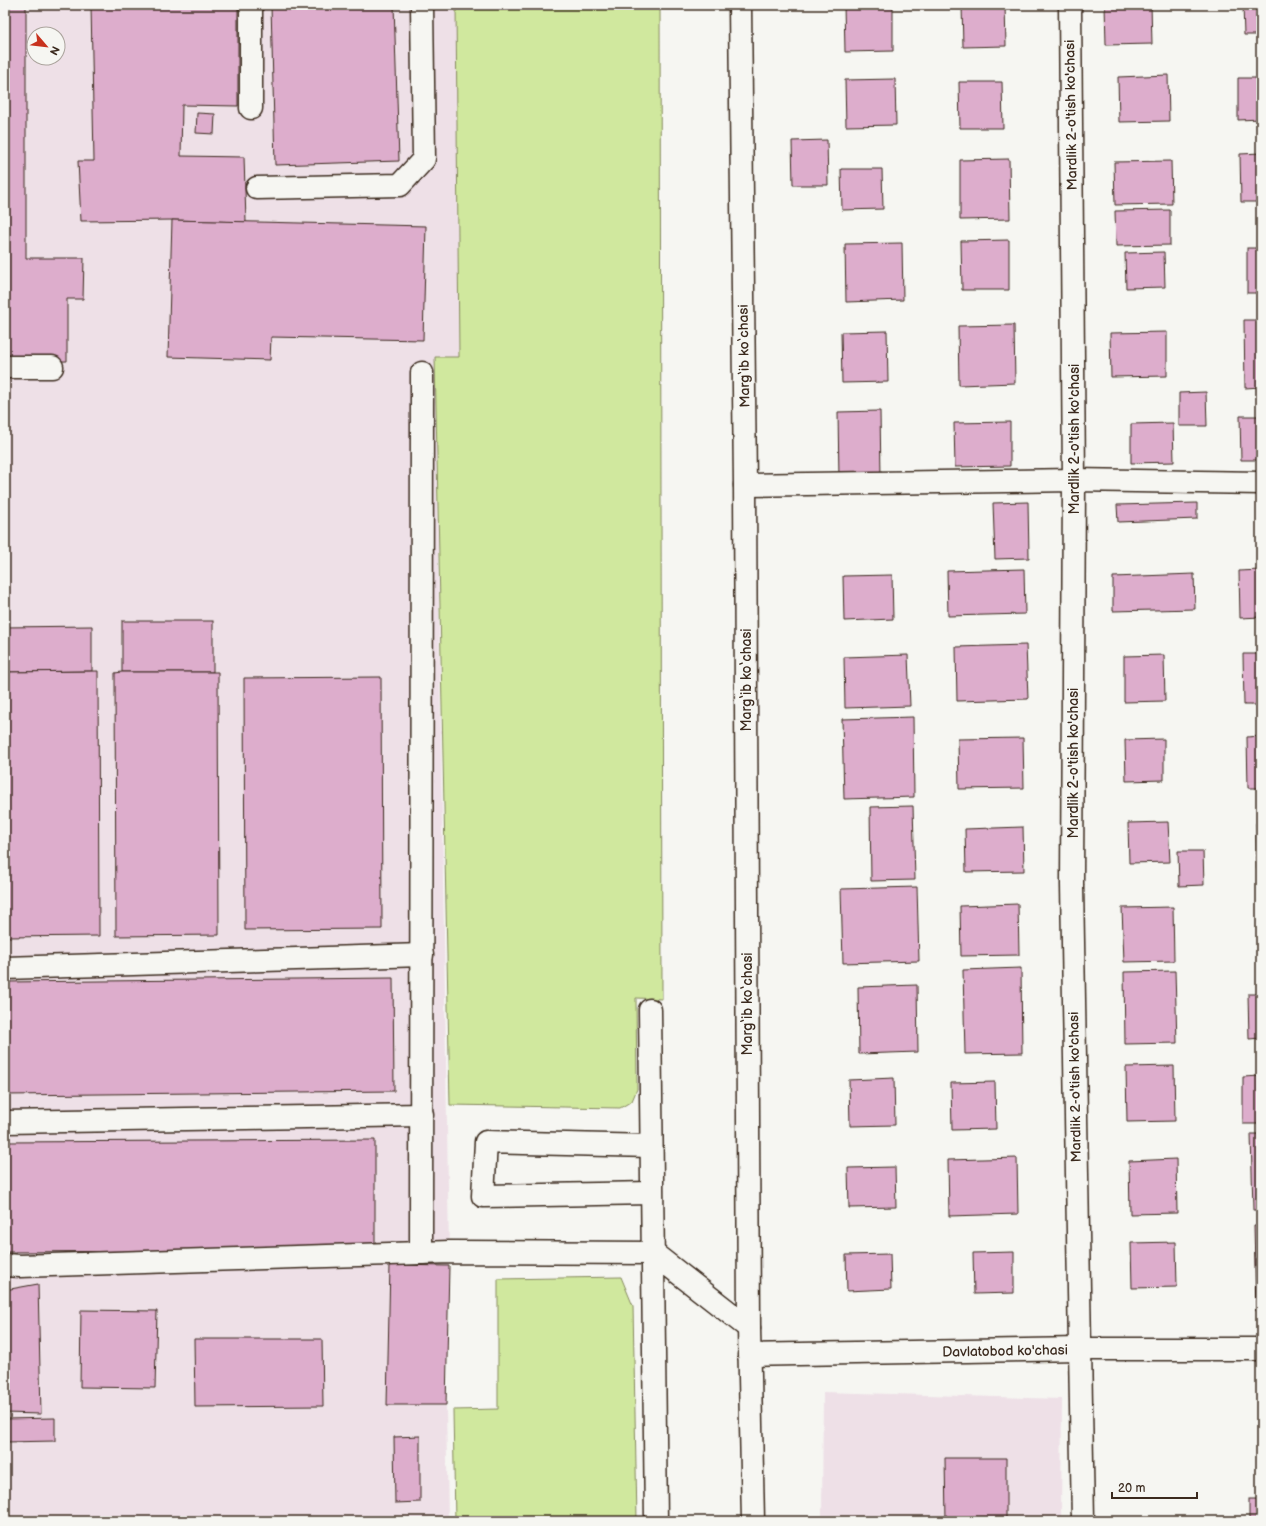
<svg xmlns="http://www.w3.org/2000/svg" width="1266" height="1526" viewBox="0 0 1266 1526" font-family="'Balsamiq Sans',sans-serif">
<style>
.built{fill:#eee0e7;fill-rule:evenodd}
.green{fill:#d0e89e;stroke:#86895e}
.building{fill:#ddadcc;stroke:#3b2a1e}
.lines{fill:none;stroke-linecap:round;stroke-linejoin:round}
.minor-casing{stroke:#3b2a1e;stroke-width:25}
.minor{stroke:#f6f6f2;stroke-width:22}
.labels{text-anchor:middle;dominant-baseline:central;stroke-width:3.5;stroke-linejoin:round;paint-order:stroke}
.street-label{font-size:14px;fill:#3b2a1e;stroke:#f6f6f2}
</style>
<rect width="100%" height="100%" fill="#f6f6f2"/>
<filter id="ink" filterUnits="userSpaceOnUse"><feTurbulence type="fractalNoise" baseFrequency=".025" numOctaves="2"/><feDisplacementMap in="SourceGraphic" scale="8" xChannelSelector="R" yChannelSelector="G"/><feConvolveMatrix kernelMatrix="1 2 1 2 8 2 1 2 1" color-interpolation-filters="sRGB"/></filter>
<g filter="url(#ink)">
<g class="built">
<path d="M5,5H456L459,357H435L449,1252L446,1405L448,1521H5ZM34,34H58V58H34Z"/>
<polygon points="823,1392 1062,1399 1061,1521 822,1521"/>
</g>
<g class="green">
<polygon points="456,5 660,5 662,999 636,998 637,1089 632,1101 620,1108 450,1105 435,357 459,357"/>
<polygon points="621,1277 633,1306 637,1521 455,1521 453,1410 498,1409 498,1279"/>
</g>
<g class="building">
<polygon points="5,5 26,5 26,258 84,258 83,299 67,299 67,361 5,362"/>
<polygon points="91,5 238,5 238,106 182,105 181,156 244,157 246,222 172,220 81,221 78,161 94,161"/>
<polygon points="271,5 394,5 399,161 275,165"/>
<polygon points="844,5 893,5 893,51 845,52"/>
<polygon points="962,5 1005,5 1006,46 963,47"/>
<polygon points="1105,5 1151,5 1152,44 1106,45"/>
<polygon points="1243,5 1261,5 1261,35 1244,35"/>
<polygon points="1168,75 1169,121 1119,122 1118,77"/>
<polygon points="1238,78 1261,78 1261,119 1238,120"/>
<polygon points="895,79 896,125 846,126 845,80"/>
<polygon points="959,82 1002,82 1003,128 960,128"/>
<polygon points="197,113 215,114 214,134 196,133"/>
<polygon points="827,140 828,185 793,185 792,141"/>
<polygon points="1261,153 1261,202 1241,202 1240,154"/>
<polygon points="1009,159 1010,219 960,220 960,160"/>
<polygon points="1171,161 1172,204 1115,205 1114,162"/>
<polygon points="841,169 882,169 883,209 842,210"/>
<polygon points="1170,210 1170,245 1116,246 1115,211"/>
<polygon points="172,220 426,226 423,340 271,337 270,360 168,357"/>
<polygon points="1009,240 1009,290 962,290 961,241"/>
<polygon points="902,243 903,300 846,302 845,244"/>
<rect x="1247" y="248" width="14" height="45"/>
<polygon points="1164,252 1165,287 1126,288 1125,253"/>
<polygon points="1244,320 1261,320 1261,387 1245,388"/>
<polygon points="1014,325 1015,383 959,385 958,326"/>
<polygon points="887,331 888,382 842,383 841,332"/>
<polygon points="1167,332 1167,376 1111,377 1110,333"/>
<polygon points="1206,392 1207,426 1179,426 1179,393"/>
<polygon points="880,411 881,478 839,479 838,412"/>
<polygon points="1240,416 1261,416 1261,460 1241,460"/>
<polygon points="1010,422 1010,466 955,467 954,423"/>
<polygon points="1173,423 1174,462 1131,463 1131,424"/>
<polygon points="1028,502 1029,558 995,559 993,503"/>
<polygon points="1197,503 1197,519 1118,522 1117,505"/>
<polygon points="1024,569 1025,614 948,616 947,571"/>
<polygon points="1261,570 1261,617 1240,618 1239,571"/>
<polygon points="1194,574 1195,609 1113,611 1113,577"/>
<polygon points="892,575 893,619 844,621 843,576"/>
<rect x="122" y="621" width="91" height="51"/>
<polygon points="92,626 92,671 5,672 5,627"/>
<polygon points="1026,645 1028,699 957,701 956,647"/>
<polygon points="1243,654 1261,654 1261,705 1244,705"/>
<polygon points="908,655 910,706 845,708 844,657"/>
<polygon points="1164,655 1165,701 1124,702 1124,656"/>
<polygon points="98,671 99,936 5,937 5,672"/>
<polygon points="122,672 218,672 219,935 116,936 115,673"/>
<polygon points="381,677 382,929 245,930 244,678"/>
<polygon points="913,717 914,797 844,799 842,719"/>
<polygon points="1261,736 1261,788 1248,788 1247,737"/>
<polygon points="1023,738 1024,788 959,789 958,739"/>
<polygon points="1164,739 1164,780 1126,781 1125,740"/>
<polygon points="913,806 915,880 871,881 870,807"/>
<polygon points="1168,822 1170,862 1129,863 1128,823"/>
<polygon points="1256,823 1261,823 1261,869 1257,869"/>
<polygon points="1023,827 1024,871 966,872 965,829"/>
<polygon points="1178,851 1203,851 1204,885 1179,886"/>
<polygon points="917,887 919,961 843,963 841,889"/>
<polygon points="1018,904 1019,955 961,956 960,906"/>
<polygon points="1173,907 1174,961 1124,962 1122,908"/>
<polygon points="1021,968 1022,1053 965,1054 963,970"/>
<polygon points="1175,971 1177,1043 1125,1044 1124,972"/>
<polygon points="393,978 394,1091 5,1095 5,982"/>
<polygon points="917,985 918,1052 859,1054 858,987"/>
<polygon points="1248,994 1261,994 1261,1038 1249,1039"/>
<polygon points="1174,1066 1175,1121 1127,1122 1126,1067"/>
<polygon points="1261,1076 1261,1124 1243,1124 1243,1077"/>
<polygon points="894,1078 895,1125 850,1126 849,1080"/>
<polygon points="995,1082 996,1129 952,1130 951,1083"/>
<polygon points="1251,1134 1261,1134 1261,1210 1253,1210"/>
<polygon points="375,1140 375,1250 5,1252 5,1142"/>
<polygon points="1017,1158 1018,1214 949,1216 948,1160"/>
<polygon points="1176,1159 1177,1213 1130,1214 1129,1161"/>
<polygon points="895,1167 896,1207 849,1208 848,1168"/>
<polygon points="1254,1226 1261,1226 1261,1311 1256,1311"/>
<polygon points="1176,1242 1177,1287 1132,1288 1131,1243"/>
<polygon points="1014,1252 1014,1293 974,1294 973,1253"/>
<polygon points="890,1254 891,1289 847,1291 846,1255"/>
<polygon points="390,1265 449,1266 446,1405 387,1405"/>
<polygon points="38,1284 41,1414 5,1413 5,1290"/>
<polygon points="81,1310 157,1311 155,1388 80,1387"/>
<polygon points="194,1339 322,1339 323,1406 195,1407"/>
<polygon points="55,1418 55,1441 5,1442 5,1419"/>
<polygon points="420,1436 420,1502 395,1503 394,1437"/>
<polygon points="945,1458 1006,1458 1006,1521 946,1521"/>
<rect x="1249" y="1499" width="12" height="22"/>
</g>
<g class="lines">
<defs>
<g id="minor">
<polyline points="251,5 251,108"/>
<polyline points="740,5 745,485 749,1328 753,1521"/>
<polyline points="1070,5 1074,480 1072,885 1083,1521"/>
<polyline points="257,188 400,185 424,159 422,5"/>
<polyline points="5,367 52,367"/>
<polyline points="422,373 421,1253 449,1252 653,1253 749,1328"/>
<polyline points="745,485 1074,480 1261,483"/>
<polyline points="5,968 422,955"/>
<polyline points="650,1010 656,1521"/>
<polyline points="5,1122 422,1115"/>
<polyline points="651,1193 483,1196 486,1142 651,1146"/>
<polyline points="5,1265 20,1266 421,1253"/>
<polyline points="749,1355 1079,1349 1261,1349"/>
</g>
</defs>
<use href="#minor" class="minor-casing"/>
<use href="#minor" class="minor"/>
</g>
</g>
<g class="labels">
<g class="street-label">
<text transform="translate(1071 115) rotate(-91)">Mardlik 2-o'tish ko'chasi</text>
<text transform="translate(744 356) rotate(-91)">Marg‘ib ko‘chasi</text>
<text transform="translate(1074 439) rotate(-90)">Mardlik 2-o'tish ko'chasi</text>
<text transform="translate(746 680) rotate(-90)">Marg‘ib ko‘chasi</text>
<text transform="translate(1073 763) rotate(-90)">Mardlik 2-o'tish ko'chasi</text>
<text transform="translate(747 1004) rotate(-90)">Marg‘ib ko‘chasi</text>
<text transform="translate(1075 1087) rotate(-91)">Mardlik 2-o'tish ko'chasi</text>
<text transform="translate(1005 1351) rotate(-1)">Davlatobod ko'chasi</text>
</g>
</g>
<rect width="1266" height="1526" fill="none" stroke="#f6f6f2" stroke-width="20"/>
<rect x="10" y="10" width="1246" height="1506" fill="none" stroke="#3b2a1e" stroke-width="1.5" filter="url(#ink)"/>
<g transform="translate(46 46) rotate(118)"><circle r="19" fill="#f6f6f2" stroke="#aba49d"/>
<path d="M0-3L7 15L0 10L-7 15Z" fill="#c8321e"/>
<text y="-6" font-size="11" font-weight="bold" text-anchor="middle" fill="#3b2a1e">N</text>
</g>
<path d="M1112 1492v6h85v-6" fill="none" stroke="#3b2a1e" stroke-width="2"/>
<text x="1118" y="1492" font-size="12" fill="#3b2a1e" stroke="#f6f6f2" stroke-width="3" paint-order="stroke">20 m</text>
</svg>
